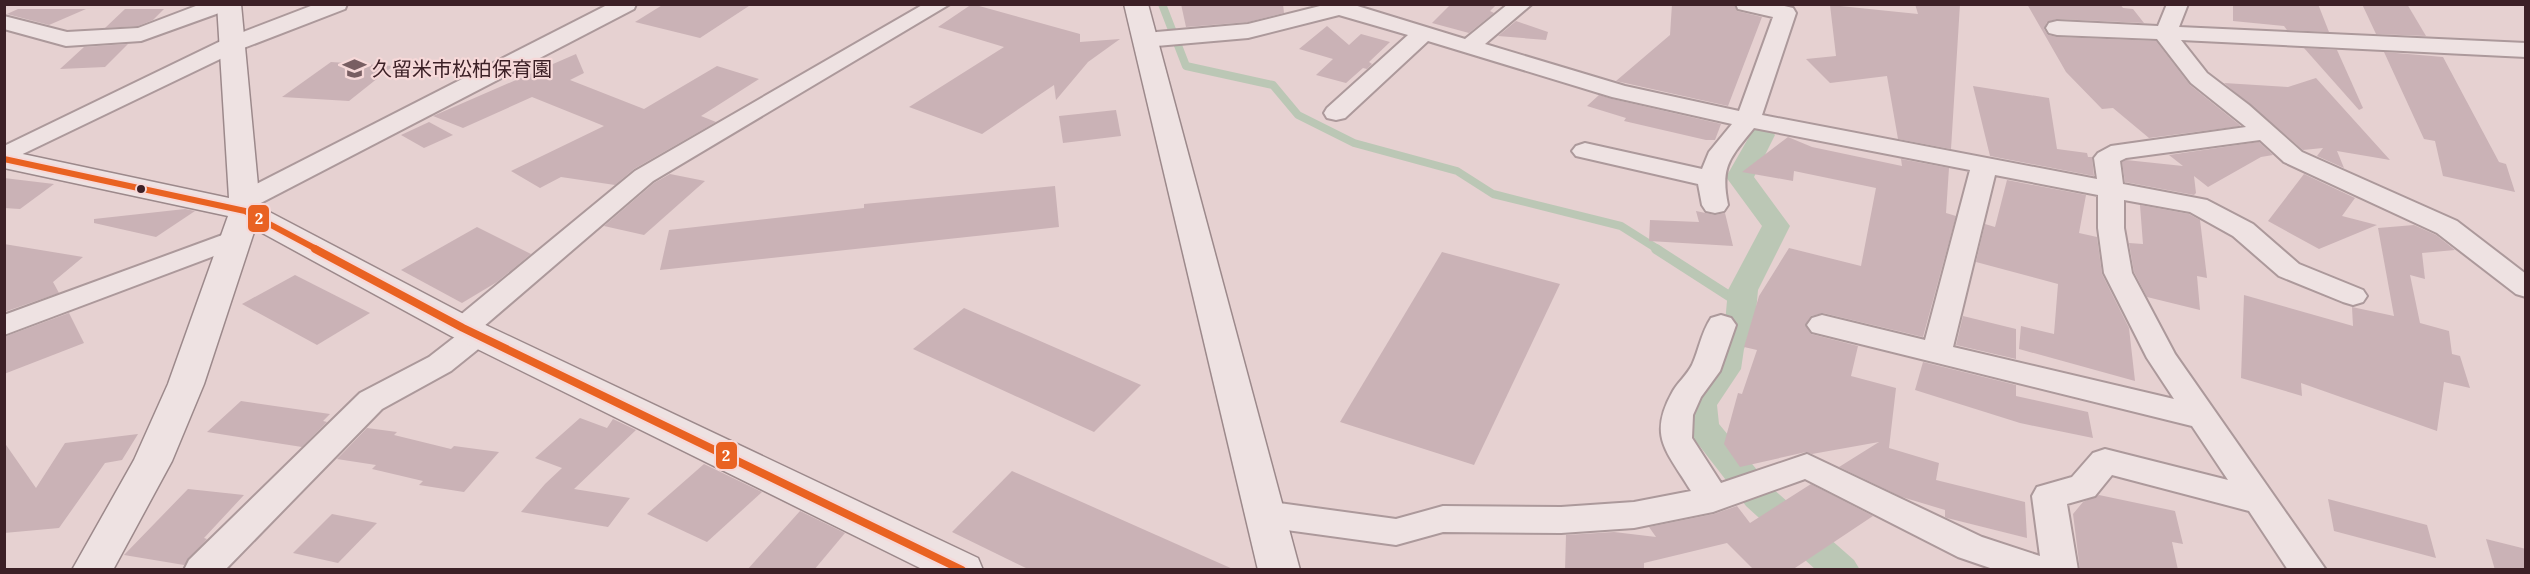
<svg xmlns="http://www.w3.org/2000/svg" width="2530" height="574" viewBox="0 0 2530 574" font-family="Lora,'Noto Sans JP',serif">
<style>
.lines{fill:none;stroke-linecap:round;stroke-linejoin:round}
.stream-far1{stroke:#bbc7b5;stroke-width:8}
.stream{stroke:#bbc7b5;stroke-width:10}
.canal{fill:#bbc7b5;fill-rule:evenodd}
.building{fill:#cab2b6}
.street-casing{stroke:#ac999b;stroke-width:4}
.secondary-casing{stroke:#9c898b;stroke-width:3}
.street{fill:#eee2e2;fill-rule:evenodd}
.secondary{fill:#eee2e2;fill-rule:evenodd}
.bus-1-far1-casing{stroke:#f6d8d8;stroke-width:10}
.bus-1-casing{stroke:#f6d8d8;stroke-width:13}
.bus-1-far1{stroke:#e96222;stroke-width:6}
.bus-1{stroke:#e96222;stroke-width:8}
.bus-dot{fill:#3c2026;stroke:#f6d8d8;stroke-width:2}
.labels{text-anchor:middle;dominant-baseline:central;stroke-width:4.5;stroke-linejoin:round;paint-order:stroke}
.poi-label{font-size:20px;fill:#3c2026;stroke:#f6d8d8;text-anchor:start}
.line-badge{stroke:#f6d8d8;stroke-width:2}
.badge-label{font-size:16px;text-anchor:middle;font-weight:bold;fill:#fff}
</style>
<rect width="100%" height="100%" fill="#e6d1d1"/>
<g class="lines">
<polyline class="stream-far1" points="1162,4 1186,66 1273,85 1298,115 1354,143 1457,171 1493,194 1621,226 1659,250"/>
<polyline class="stream" points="1656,249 1740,303"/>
<polygon class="canal" points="1762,127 1771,130 1775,135 1754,177 1790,226 1758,290 1755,323 1744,349 1741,369 1717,405 1719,424 1772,488 1854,560 1860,570 1816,570 1746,506 1691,435 1686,427 1683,404 1709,367 1712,349 1725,323 1728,290 1762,226 1726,177 1753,130"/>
</g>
<g class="building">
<polygon points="664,4 752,4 700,38 635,22"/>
<polygon points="972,4 1080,34 1080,42 1120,39 1088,62 1056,100 1054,85 982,134 909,107 1004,47 938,27"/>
<polygon points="1181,4 1283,4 1284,13 1248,22 1186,27"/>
<polygon points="1451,4 1497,4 1490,11 1494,13 1469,33 1432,23"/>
<polygon points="1672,4 1734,4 1737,11 1762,17 1728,106 1616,81 1670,35"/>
<polygon points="1915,4 1960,4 1951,149 1898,139 1887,76 1830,83 1806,59 1836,56 1830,5 1918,14"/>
<polygon points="2027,4 2120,4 2123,8 2133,9 2144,23 2057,19 2047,22 2044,29 2048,35 2057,37 2156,41 2190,85 2241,126 2149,138 2113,108 2102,109 2066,72"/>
<polygon points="2233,4 2318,4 2329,32 2287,30 2284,26 2233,21"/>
<polygon points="2362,4 2407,4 2426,36 2376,34"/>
<polygon points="18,9 86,9 49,25 7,14"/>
<polygon points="125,9 164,9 153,20 138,26 105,28"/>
<polygon points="1516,21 1548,32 1546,40 1498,36"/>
<polygon points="1327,26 1349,45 1361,34 1390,42 1369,62 1372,64 1367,69 1363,68 1346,83 1316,75 1333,59 1299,49"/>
<polygon points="128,44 105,67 60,69 84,47"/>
<polygon points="2304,48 2337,50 2363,108 2359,110"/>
<polygon points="2384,52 2443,57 2499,162 2506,164 2515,192 2443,176 2435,141 2424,139"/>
<polygon points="576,54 584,73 570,80 644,109 717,66 759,79 701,116 716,122 634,169 615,185 561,177 540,188 511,171 604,126 532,97 463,128 433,116"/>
<polygon points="331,62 393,66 349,101 282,97"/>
<polygon points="2316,78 2390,160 2337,151 2344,168 2317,156 2323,148 2303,150 2224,83 2288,87"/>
<polygon points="1973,86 2049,98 2057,149 2087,153 2088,157 2092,157 2094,176 1990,156"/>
<polygon points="1599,95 1612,99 1721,124 1715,140 1706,140 1624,121 1626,118 1587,106"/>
<polygon points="1116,110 1121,136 1063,143 1059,116"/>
<polygon points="429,122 453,135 424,148 401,135"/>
<polygon points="1788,137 1812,147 1902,166 1901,159 1949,168 1946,213 1956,216 1923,337 1823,313 1811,316 1805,325 1811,334 1858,346 1851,376 1896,388 1889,448 1939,463 1936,480 2025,502 2027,538 1947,518 1945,517 1945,510 1902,497 1839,467 1879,442 1812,454 1806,452 1740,467 1724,444 1738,393 1742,394 1757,350 1744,347 1759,296 1789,248 1861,266 1876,188 1794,171 1793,181 1742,172"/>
<polygon points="2259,142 2273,155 2261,157 2208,187 2194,176 2196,193 2194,195 2125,182 2122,162 2126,160 2183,166 2169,155"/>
<polygon points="670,174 705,181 644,235 604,226 654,183"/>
<polygon points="2304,174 2355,198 2342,216 2377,225 2319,249 2268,221"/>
<polygon points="4,178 54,184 20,209 4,208"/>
<polygon points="2007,180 2086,195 2079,233 2097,237 2102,274 2129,328 2135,381 2019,349 2021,326 2054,334 2058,284 1976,262 1985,224 1995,227"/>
<polygon points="1055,186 1059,227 660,270 669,230 864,208 864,204"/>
<polygon points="2140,205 2189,214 2200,220 2207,278 2197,276 2200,310 2147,297 2134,272 2129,243 2143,244"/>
<polygon points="185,209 195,211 156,237 94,223 94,219"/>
<polygon points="1696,211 1715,215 1725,213 1733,246 1649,241 1650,220 1699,222"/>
<polygon points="2414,225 2436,235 2455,250 2422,253 2425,279 2410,275 2420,323 2449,331 2452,354 2460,356 2470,388 2444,382 2437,431 2301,383 2302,396 2241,378 2244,295 2353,326 2352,307 2394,316 2378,228"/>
<polygon points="477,227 531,254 497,282 462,303 401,270"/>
<polygon points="4,244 83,257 53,282 59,293 4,312"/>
<polygon points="1442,252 1560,284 1474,465 1340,422"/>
<polygon points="295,275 370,313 317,345 242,304"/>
<polygon points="964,308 1141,385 1094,432 913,349"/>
<polygon points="69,313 84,343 4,374 4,337"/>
<polygon points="1963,316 2016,329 2016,359 1956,345"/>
<polygon points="1923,362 2016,385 2016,396 2088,412 2093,438 2020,423 1915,390"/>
<polygon points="241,401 330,414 323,421 327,422 302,447 207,432"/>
<polygon points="580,418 607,428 613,419 636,430 574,489 630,498 608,527 521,512 545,484 562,468 535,458"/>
<polygon points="367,428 397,432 394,435 451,449 454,446 499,452 464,492 419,485 423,481 372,469 376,465 337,459"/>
<polygon points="138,434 122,460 105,463 59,528 4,533 4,442 36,488 65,443"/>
<polygon points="704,464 762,492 707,542 647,514"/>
<polygon points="1012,471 1235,570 1030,570 952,532"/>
<polygon points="1811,484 1873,516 1792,570 1754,570 1727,543 1644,563 1644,570 1565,570 1566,535 1614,532 1656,537 1649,527 1714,514 1737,506 1750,523"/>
<polygon points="188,489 244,495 204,538 207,539 184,565 124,555"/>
<polygon points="2099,495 2175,511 2183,544 2172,542 2178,570 2080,570 2073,514 2083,502"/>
<polygon points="2328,499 2427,525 2436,558 2334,531"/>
<polygon points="800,511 845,533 814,570 747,570"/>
<polygon points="332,514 377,523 338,563 293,553"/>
<polygon points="2486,539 2526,549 2526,570 2495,570"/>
</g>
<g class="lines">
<defs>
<g id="street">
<polygon points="201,4 232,4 230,9 141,41 66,46 4,29 4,16 67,32 138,28"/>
<polygon points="316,4 347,4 345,9 241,49 4,163 4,146 225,39"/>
<polygon points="609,4 636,4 634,9 253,207 244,209 235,207 231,201 235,195"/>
<polygon points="924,4 950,4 653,181 483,327 491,335 487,342 451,371 382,409 225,570 184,570 189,560 360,393 429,357 456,336 448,328 453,321 635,171"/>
<path d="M1328,4H1351L1465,39L1508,4H1532L1485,44L1625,86L1739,111L1773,17L1738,9L1736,4H1776L1793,8L1796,13L1762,115L2097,179L2094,158L2098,153L2111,146L2246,127L2191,83L2157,39L2057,35L2049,33L2046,28L2049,23L2057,21L2158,26L2167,4H2188L2179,27L2526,43V57L2181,40L2207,73L2249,105L2302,152L2457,221L2526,274V297L2516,294L2437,233L2284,162L2260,140L2126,158L2120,161L2123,184L2207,200L2253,224L2299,264L2363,290L2367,296L2363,302L2353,305L2343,302L2279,276L2233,236L2190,212L2124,200V228L2132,273L2175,354L2326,570H2288L2249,511L2112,475L2095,496L2067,504L2078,570H1996L1958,557L1805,479L1713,512L1634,528L1561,533L1443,532L1396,545L1264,527L1252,523L1247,514L1252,505L1264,501L1396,519L1443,506L1561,507L1634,502L1691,491C1667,451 1647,437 1673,391C1678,382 1687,375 1692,365C1699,350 1701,333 1711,318L1721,315L1731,318L1736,325L1720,371L1701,397L1693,415L1692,438L1721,483L1807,454L1982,537L2040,556L2032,496L2037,487L2072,477L2093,453L2105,449L2228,480L2192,426L1812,332L1807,325L1812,318L1822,315L1925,340L1970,170L1754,128C1730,158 1720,166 1728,205L1724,211L1715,213L1706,211L1702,205L1698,184L1576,156L1572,151L1576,146L1585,143L1702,169L1709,152L1732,124L1612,97L1428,41L1345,118L1336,120L1327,118L1324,113L1327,108L1408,35L1339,15L1248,38L1145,47L1137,45L1134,40L1137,35L1145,33L1248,24ZM1995,175L2098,195V228L2104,273L2147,358L2174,399L1953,347Z"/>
<polygon points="236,230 246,232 250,238 246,244 4,335 4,315"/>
</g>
<g id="secondary">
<polygon points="217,4 241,4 260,207 475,320 978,558 983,570 924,570 451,336 255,229 204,384 172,461 113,570 72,570 134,460 168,384 228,216 4,168 4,150 229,198"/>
<polygon points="1124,4 1148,4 1300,570 1258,570"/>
</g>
</defs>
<use href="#street" class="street-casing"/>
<use href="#secondary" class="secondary-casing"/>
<use href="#street" class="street"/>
<use href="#secondary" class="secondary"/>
<defs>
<polyline id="bus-1-far1" points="4,159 245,211 318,250"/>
<polyline id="bus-1" points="315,249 463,328 962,570"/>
</defs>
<use href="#bus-1-far1" class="bus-1-far1-casing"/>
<use href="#bus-1" class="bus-1-casing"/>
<use href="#bus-1-far1" class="bus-1-far1"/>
<use href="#bus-1" class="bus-1"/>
</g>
<defs>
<symbol id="school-bare" viewBox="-9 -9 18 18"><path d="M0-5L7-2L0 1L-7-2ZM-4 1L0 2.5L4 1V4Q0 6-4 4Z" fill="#785e62" stroke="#f6d8d8" stroke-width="2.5" paint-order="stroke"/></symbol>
</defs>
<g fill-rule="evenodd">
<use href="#school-bare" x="338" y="52" width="33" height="33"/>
</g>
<circle class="bus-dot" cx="141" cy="189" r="5"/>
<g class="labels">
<g class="poi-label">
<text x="372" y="68">久留米市松柏保育園</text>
</g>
</g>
<g class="line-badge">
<rect x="247" y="204" width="23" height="29" rx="6" fill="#e96222"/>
<rect x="715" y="441" width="23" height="29" rx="6" fill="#e96222"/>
</g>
<g class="badge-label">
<text x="259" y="224">2</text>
<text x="726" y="461">2</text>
</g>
<rect width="2530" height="574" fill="none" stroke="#3c2026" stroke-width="12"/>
</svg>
